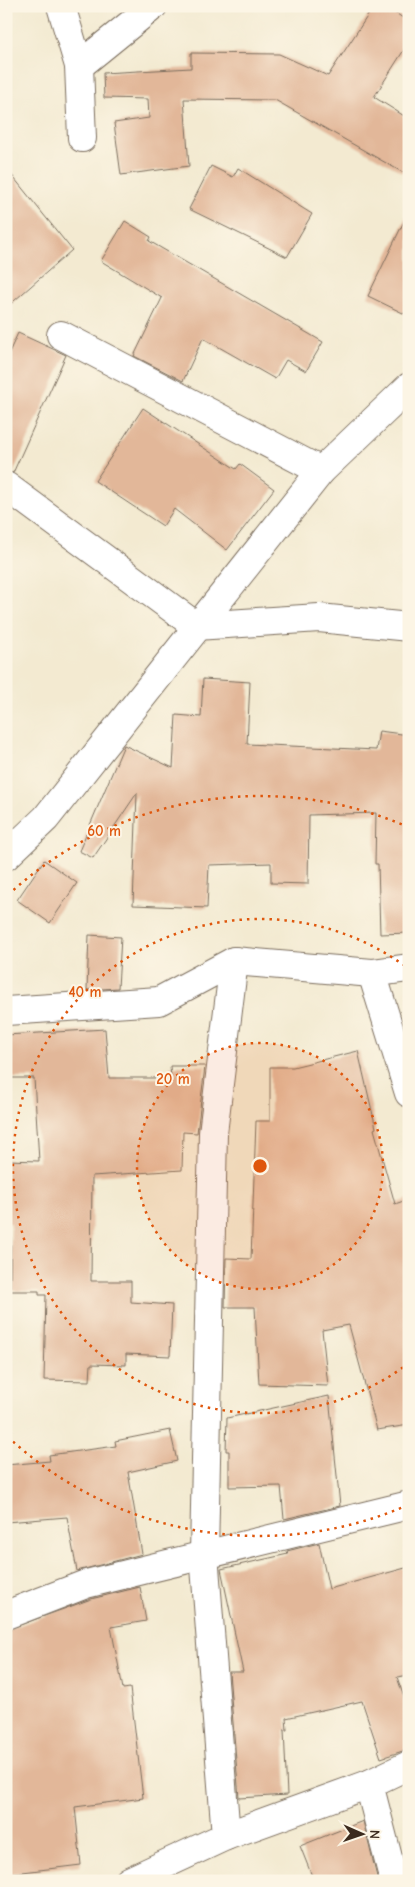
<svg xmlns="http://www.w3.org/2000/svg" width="415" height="1887" viewBox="0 0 415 1887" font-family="'Comic Neue',sans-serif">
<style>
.building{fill:#e2b799}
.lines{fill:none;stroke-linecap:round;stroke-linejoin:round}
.minor-casing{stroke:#7b6d5d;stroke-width:30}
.minor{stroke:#fff;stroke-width:28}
.ring{fill:none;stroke:#df570d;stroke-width:2.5;stroke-dasharray:2.5 5}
.centre{fill:#df570d;stroke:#fcf5e5;stroke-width:2.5}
.ring-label{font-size:15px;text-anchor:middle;font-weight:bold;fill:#df570d;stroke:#fcf5e5;stroke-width:4;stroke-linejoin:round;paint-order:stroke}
</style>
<rect width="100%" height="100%" fill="#fcf5e5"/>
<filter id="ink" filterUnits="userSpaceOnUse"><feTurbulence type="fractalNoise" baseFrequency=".02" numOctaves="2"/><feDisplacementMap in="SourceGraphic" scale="10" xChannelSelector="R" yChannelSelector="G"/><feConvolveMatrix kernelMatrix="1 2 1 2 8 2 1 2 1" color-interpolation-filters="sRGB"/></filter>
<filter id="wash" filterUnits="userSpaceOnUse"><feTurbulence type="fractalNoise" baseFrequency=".0096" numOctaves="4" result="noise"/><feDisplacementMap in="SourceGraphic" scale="20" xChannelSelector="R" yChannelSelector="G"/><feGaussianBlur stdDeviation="1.12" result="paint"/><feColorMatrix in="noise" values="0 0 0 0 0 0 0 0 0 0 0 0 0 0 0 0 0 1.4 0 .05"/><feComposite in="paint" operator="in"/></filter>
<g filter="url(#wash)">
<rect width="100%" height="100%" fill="#f3ead1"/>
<g id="blocks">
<g class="building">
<polygon points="374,6 385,6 409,22 409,42 374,97 409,119 409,176 275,100 184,99 189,166 121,175 114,123 149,118 148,99 104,98 103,73 191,68 191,53 279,54 328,76"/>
<polygon points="211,166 233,177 238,168 312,214 287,257 189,209"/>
<polygon points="6,168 72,250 6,308"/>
<polygon points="409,211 409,316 368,296"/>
<polygon points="125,221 151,237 149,241 323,342 306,371 286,360 275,379 203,338 183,381 134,356 162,298 101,261"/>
<polygon points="18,333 66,355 13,473 6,471 6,359"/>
<polygon points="143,408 236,469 240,464 274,489 227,550 174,509 163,526 95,481"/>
<polygon points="203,679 250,682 247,744 376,750 379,731 409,735 409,933 380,934 378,864 375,864 376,813 309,815 308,884 271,883 271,863 209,865 207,908 133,905 137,793 93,858 79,851 124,745 173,768 176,715 201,717"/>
<polygon points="44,860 77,883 50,923 17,900"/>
<polygon points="89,935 121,937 118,988 87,990"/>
<polygon points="105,1029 109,1078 171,1078 170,1066 205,1066 197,1133 183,1132 182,1170 92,1176 91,1281 131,1281 131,1302 172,1305 170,1356 126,1354 126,1365 91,1364 90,1381 44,1380 46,1295 39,1295 39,1291 10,1291 11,1223 6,1223 6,1160 39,1161 34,1078 6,1078 6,1035"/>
<polygon points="358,1051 376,1128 374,1129 395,1204 409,1199 409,1425 377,1430 349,1325 322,1330 328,1386 259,1384 255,1307 225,1307 226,1258 251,1259 256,1121 270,1121 270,1067 293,1067"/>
<polygon points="329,1396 340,1506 284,1519 281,1486 229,1487 229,1451 226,1451 227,1418"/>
<polygon points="170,1430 177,1461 128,1472 142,1554 77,1571 67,1517 6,1522 6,1465 50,1461 49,1455 116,1446 115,1441"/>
<polygon points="319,1543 329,1589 409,1567 409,1675 397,1677 409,1712 409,1749 381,1758 362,1701 286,1718 287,1730 284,1730 287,1795 239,1798 229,1672 243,1672 221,1569 288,1554 287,1551"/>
<polygon points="140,1587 146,1621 111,1627 123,1689 130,1688 143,1798 75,1807 81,1865 6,1874 6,1630 91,1599"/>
<polygon points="363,1821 378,1881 314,1881 300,1846"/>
</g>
</g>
</g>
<g filter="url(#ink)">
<use href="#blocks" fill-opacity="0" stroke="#7b6d5d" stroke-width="1"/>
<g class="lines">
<defs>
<g id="minor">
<polyline points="61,6 79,66 82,138"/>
<polyline points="79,66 153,6"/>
<polyline points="61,335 321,471"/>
<polyline points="6,486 196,626 319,618 409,627"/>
<polyline points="6,856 46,818 321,471 409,387"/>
<polyline points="372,973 409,1093"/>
<polyline points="6,1011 159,1001 234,961 372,973 409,968"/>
<polyline points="6,1615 86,1584 409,1505"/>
<polyline points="369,1784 394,1881"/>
<polyline points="226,1836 204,1554 213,1133 234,961"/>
<polyline points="129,1881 226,1836 369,1784 409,1765"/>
</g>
</defs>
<use href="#minor" class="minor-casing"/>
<use href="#minor" class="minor"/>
</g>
</g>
<circle cx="260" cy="1166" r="123" fill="#df570d" fill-opacity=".12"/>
<g class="ring">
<circle cx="260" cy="1166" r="123"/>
<path d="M409 1363A247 247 0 1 1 409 969"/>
<path d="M408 1505A370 370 0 0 1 8 1437M8 895A370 370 0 0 1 408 827"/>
</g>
<circle cx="260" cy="1166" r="8" class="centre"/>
<g class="ring-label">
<text x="104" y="836">60 m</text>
<text x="85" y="997">40 m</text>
<text x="173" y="1084">20 m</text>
</g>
<rect width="415" height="1887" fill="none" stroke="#fcf5e5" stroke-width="25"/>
<g transform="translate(362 1834) rotate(92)" stroke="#fcf5e5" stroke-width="4" paint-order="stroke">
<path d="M0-4L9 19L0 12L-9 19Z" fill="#3b2a1e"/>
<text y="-8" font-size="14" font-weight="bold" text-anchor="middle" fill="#3b2a1e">N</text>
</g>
</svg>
